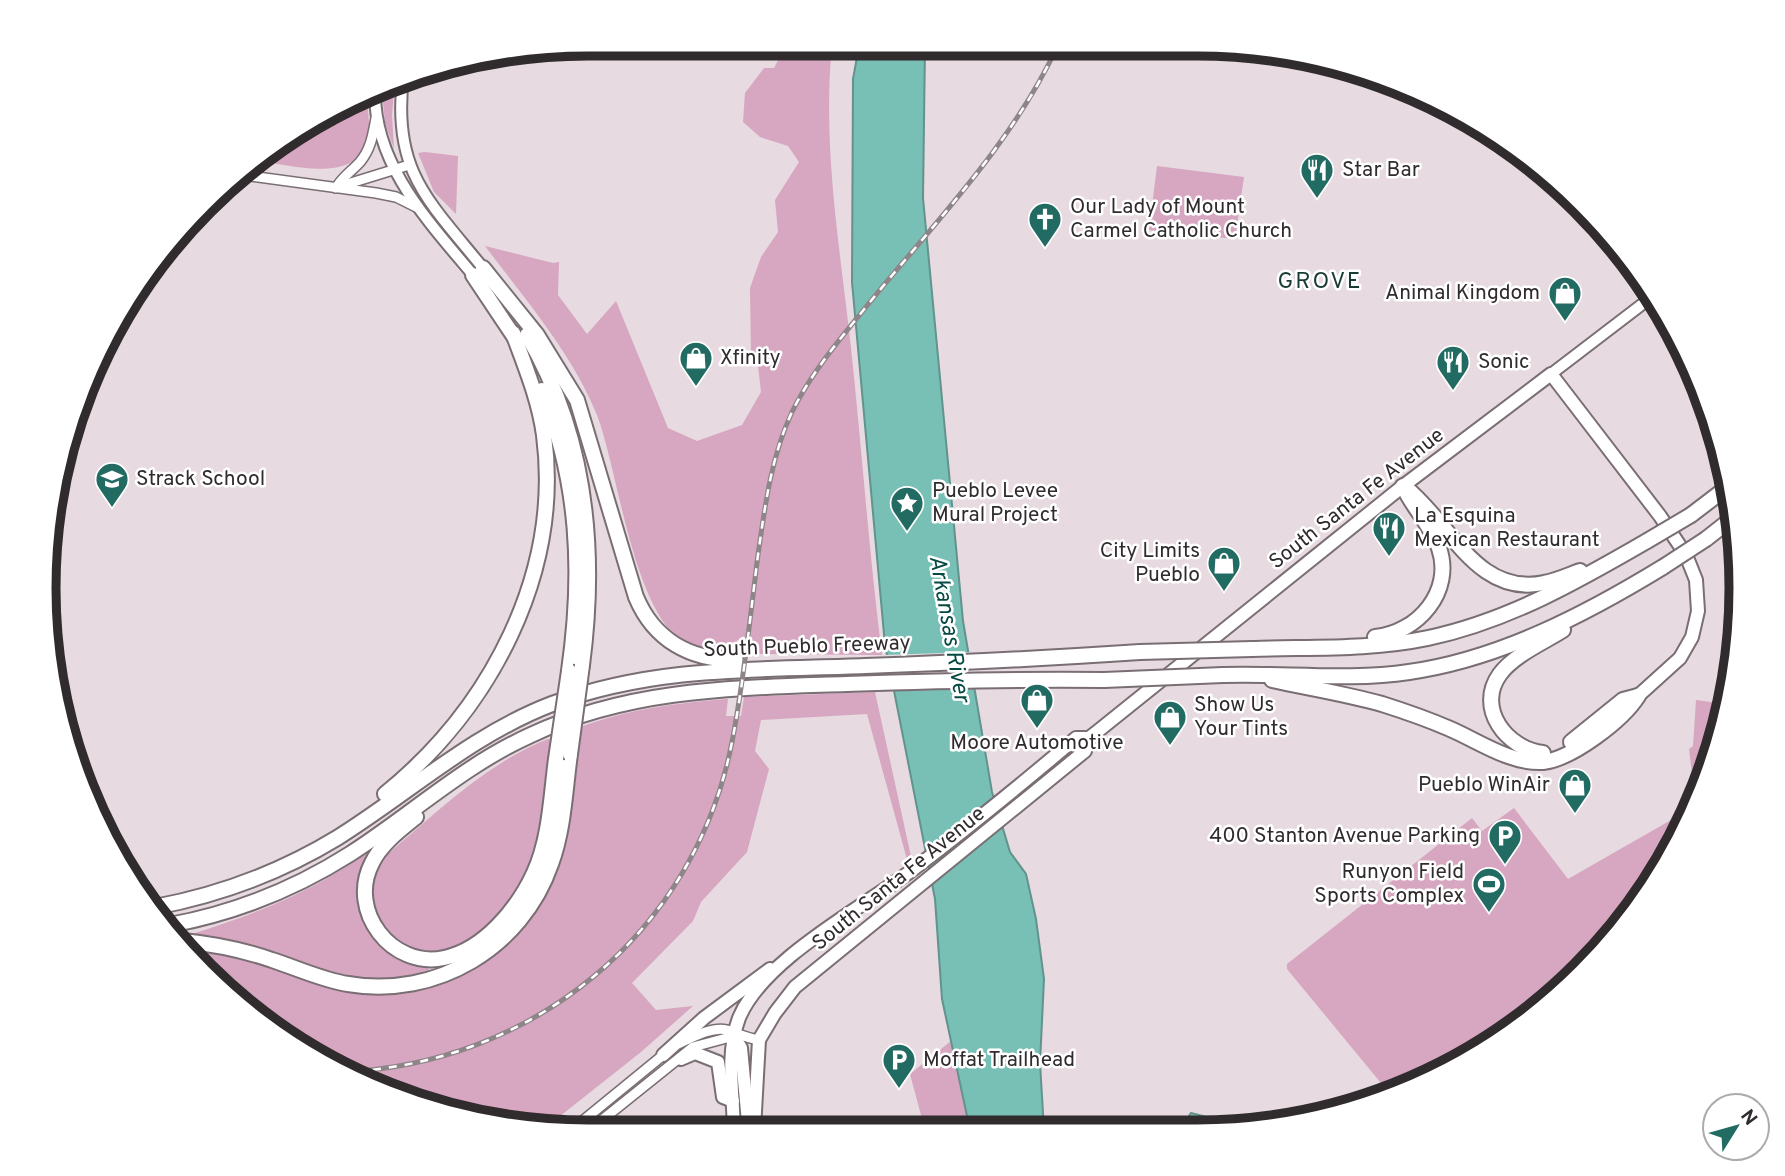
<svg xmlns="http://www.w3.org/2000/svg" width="1785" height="1176" viewBox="0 0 1785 1176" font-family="Overpass,sans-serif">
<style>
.green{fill:#d7a6c0}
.water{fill:#78bfb5;stroke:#62938c;stroke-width:2}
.pier{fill:#e7dae0}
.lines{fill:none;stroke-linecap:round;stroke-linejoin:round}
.tertiary-casing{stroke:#796e74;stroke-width:12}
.secondary-casing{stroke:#796e74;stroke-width:14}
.primary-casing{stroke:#796e74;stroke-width:16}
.motorway-casing{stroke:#796e74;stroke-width:18}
.tertiary{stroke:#fff;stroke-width:9}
.secondary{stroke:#fff;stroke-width:10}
.primary{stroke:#fff;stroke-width:12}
.motorway{stroke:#fff;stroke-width:14}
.rail-casing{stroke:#8e8589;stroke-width:5}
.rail{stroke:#fff;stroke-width:2.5;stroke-dasharray:8;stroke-linecap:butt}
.motorway-bridge-casing{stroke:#796e74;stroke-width:18;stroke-linecap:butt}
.motorway-bridge{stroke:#fff;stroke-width:14}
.labels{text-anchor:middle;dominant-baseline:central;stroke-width:5;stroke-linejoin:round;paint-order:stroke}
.poi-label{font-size:21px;fill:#302b2d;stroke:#fff;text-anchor:start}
.street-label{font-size:21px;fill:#302b2d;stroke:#fff}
.neighbourhood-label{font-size:23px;letter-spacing:2px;fill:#193b36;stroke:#fff}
.water-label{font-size:23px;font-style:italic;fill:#074943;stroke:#fff}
.rim{fill:none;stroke:#302b2d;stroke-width:9}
</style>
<rect width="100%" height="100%" fill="#e7dae0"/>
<g class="green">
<path d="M786,45H832C822,147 840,247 851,348C862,451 869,553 882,655L750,654L751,639L737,640L735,655C718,653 697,653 683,643C632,606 619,474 597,415C572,353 525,299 485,246L553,263L559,262L558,295L587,334L616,301L668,428L697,441L742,425L761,392L758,366L751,357L750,288L761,257L778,232L775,200L799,162L788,146L760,137L743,122L745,93L764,68H774Z"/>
<polygon points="395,81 392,115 394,149 385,123 382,91"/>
<path d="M367,96C367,109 371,126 368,139C358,185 290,165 258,161L285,136Z"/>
<polygon points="425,152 458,156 456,214 434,192 418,153"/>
<polygon points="1157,166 1244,177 1235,239 1149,230"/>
<path d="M875,692L912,861L908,863L867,714L761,720L755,751L769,769L747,852L701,902L693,921L632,983L656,1010L693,1006L641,1052L545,1128H517L348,1076L229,997L189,948C209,952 230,955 251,961C290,971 326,991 368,994C445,999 528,945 556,873C573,828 574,774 580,727C630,709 676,703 728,699L726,716H741L744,697Z"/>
<path d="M1696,700L1726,704C1722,723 1718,742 1713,761C1707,779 1697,797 1689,815C1630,944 1522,1044 1390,1094L1287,969V964L1472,818L1482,831L1514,808L1568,879L1678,816L1694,790L1689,749L1693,746Z"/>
<path d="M548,739L553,740C549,778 545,838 528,871C509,909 472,955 425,954C377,952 360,892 384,857C434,815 486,763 548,739Z"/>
<path d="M366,853L368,856C358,899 352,930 397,957C406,963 418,963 428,968L430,971L426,974C354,990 323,967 256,949C235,943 214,939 192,934C255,914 313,892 366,853Z"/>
<polygon points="951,1041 970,1130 925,1130 910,1074"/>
</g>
<g class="water">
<polygon points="859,46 925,46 923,198 963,621 992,792 1010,852 1026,874 1036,919 1044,979 1040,1063 1044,1130 970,1130 942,999 935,899 885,645 852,282 853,79"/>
<polygon points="1191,1113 1222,1121 1239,1130 1179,1131"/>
</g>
<polygon class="pier" points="972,652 978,689 891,691 883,655"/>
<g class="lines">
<defs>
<g id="tertiary">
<polyline points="243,175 376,193 396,197 418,208"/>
<polyline points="341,186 409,165"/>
<path d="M336,188C343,176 351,172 360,162C371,149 373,134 376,118"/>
<path d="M678,1044C691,1038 712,1026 727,1030C738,1034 747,1038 759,1040"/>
<polyline points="574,1128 667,1052"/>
<polyline points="592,1128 693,1047 734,1036"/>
</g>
<g id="secondary">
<path d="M403,78C392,171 428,200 483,268"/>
<path d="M375,91C374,165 429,222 473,275"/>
<polyline points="1551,374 1653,296"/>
</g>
<g id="primary">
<polyline points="734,1036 741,1048 748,1122"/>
<polyline points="663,1055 704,1018 770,969"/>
<polyline points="681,1059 695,1053 718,1062 723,1097 733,1101"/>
<path d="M734,1129C733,1092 726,1053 739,1018C763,959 864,907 915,868C970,826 1023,783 1076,738H1089"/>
<polyline points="754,1129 759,1040 775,1013 795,987 1085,751 1089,738 1098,731 1403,486 1551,374 1660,516 1686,555 1696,580 1698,611 1692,637 1680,658 1638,696"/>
</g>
<g id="motorway">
<path d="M483,268L537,335L577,400L636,597C654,640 690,660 736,660"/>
<polyline points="473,275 517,341"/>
<path d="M527,335C586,435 597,551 582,665"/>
<path d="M542,390C579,482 583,573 569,671"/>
<path d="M1405,487C1450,522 1476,597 1544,583C1556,581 1569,575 1580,571"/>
<polyline points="1691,515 1729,486"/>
<polyline points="1706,539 1734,517"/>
<path d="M1375,637C1418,633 1454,591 1439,548C1431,525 1413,508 1403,486"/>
<path d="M1252,649C1310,647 1371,650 1428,638C1508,621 1578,581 1647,541"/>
<path d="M1223,675C1284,673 1349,681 1409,672C1500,659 1586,614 1663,567"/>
<path d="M1272,680C1308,688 1346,694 1382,704C1404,711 1427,719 1448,728C1477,740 1510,764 1543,762C1572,759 1623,720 1638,696"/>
<polyline points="1571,742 1623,700 1638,696"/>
<path d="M1543,753C1507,749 1475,708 1500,674C1514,655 1544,642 1563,630"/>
<path d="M385,794C491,708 562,573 544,435C539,399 525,366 513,333"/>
<path d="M416,817C400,830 381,844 372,863C347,911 392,969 444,958C484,950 518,908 534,873C550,838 551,796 556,759"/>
<path d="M155,907C219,895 281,872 337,838C409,793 471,735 552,704C654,666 758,670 865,666C957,663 1049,658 1140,652"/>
<path d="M170,925C234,913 295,889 350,854C411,815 464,765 531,735C631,688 737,688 846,684C932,681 1018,679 1104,680"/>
<path d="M183,941C213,944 243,950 272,960C297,968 322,980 348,984C436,999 522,948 551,864C564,829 565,790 570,754"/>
</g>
</defs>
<use href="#tertiary" class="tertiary-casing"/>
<use href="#secondary" class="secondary-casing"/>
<use href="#primary" class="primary-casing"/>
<use href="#motorway" class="motorway-casing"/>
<use href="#tertiary" class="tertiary"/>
<use href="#secondary" class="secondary"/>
<use href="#primary" class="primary"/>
<use href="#motorway" class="motorway"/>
<defs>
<path id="rail" d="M341,1072C532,1065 695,933 732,742C744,681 750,617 758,555C765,506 771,457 792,412C812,371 842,337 870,302C936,221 1013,142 1057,47"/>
</defs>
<use href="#rail" class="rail-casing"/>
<use href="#rail" class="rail"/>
<defs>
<g id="motorway-bridge">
<polyline points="1647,541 1691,515"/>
<polyline points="1663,567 1706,539"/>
<polyline points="1140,652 1252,649"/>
<polyline points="1104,680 1223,675"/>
<polyline points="570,754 582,665"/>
<polyline points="556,759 569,671"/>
</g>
</defs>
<use href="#motorway-bridge" class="motorway-bridge-casing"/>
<use href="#motorway-bridge" class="motorway-bridge"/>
</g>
<defs>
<symbol id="restaurant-pin" viewBox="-11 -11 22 30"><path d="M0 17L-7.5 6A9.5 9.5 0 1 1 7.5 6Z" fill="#226b62" stroke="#fff"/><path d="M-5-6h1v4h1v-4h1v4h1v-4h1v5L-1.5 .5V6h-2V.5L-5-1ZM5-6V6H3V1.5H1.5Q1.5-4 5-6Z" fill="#fff"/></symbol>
<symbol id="church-pin" viewBox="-11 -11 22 30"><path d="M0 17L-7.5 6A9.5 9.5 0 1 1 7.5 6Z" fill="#226b62" stroke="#fff"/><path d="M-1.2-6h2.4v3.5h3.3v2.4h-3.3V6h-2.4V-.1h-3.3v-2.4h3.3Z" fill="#fff"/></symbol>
<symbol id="shop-pin" viewBox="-11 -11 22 30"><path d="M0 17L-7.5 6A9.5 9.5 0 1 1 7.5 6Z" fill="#226b62" stroke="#fff"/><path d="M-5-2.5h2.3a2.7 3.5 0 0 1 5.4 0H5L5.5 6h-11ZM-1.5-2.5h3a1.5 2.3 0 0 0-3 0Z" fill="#fff"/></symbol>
<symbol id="school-pin" viewBox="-11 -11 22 30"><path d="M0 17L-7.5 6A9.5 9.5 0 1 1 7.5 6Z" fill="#226b62" stroke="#fff"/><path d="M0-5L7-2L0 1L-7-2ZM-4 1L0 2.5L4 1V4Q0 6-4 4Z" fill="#fff"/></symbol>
<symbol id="sight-pin" viewBox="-11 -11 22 30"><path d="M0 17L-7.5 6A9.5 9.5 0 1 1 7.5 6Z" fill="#226b62" stroke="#fff"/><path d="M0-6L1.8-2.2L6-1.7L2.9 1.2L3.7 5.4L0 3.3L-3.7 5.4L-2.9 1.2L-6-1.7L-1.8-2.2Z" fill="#fff"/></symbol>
<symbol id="parking-pin" viewBox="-11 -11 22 30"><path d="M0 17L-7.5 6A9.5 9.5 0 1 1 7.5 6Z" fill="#226b62" stroke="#fff"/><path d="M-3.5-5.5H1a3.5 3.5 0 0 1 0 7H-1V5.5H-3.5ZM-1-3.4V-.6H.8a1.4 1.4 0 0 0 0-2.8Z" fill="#fff"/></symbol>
<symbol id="stadium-pin" viewBox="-11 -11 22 30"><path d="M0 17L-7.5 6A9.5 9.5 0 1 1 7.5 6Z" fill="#226b62" stroke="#fff"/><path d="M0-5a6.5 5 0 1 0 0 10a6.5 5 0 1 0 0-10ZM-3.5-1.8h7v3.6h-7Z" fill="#fff"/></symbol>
</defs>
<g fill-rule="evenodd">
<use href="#restaurant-pin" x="1298" y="151" width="38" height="52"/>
<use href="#church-pin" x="1026" y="200" width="38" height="52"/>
<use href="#shop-pin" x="1546" y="274" width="38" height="52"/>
<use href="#shop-pin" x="677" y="339" width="38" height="52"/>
<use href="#restaurant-pin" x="1434" y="343" width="38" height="52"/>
<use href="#school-pin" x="93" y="460" width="38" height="52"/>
<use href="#sight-pin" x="888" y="484" width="38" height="52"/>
<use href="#restaurant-pin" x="1370" y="509" width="38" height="52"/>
<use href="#shop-pin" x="1205" y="544" width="38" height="52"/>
<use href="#shop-pin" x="1018" y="681" width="38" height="52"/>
<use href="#shop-pin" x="1151" y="698" width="38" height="52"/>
<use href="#shop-pin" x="1556" y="766" width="38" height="52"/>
<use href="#parking-pin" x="1486" y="817" width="38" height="52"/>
<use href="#stadium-pin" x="1470" y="865" width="38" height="52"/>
<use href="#parking-pin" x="880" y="1041" width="38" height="52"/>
</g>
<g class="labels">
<g class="poi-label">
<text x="1342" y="170">Star Bar</text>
<text x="1070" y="207">Our Lady of Mount<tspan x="1070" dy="24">Carmel Catholic Church</tspan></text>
<text x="1540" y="293" text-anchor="end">Animal Kingdom</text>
<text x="720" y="358">Xfinity</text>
<text x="1478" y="362">Sonic</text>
<text x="136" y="479">Strack School</text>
<text x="932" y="491">Pueblo Levee<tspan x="932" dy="24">Mural Project</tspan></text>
<text x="1414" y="516">La Esquina<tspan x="1414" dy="24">Mexican Restaurant</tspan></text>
<text x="1200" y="551" text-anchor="end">City Limits<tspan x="1200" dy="24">Pueblo</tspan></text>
<text x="1194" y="705">Show Us<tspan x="1194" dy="24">Your Tints</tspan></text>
<text x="1037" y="743" text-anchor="middle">Moore Automotive</text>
<text x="1550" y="785" text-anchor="end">Pueblo WinAir</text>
<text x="1480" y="836" text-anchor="end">400 Stanton Avenue Parking</text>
<text x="1464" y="872" text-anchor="end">Runyon Field<tspan x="1464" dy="24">Sports Complex</tspan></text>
<text x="923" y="1060">Moffat Trailhead</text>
</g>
<g class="street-label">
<text transform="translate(1357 499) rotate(-38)">South Santa Fe Avenue</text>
<text transform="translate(807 647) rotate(-2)">South Pueblo Freeway</text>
<text transform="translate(899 879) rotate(-39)">South Santa Fe Avenue</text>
</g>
<g class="neighbourhood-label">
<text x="1320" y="282">GROVE</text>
</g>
<g class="water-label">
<text transform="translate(948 629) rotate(80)">Arkansas River</text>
</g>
</g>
<path d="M0 0H1785V1176H0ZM588 56H1197A532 532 0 0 1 1729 588V588A532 532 0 0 1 1197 1120H588A532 532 0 0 1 56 588V588A532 532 0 0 1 588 56Z" fill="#fff" fill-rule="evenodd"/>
<path class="rim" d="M588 56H1197A532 532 0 0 1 1729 588V588A532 532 0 0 1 1197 1120H588A532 532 0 0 1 56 588V588A532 532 0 0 1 588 56Z"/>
<g transform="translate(1736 1127) rotate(53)"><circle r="33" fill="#ffffff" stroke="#acaaab" stroke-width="2"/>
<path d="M0-5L12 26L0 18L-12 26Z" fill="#226b62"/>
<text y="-10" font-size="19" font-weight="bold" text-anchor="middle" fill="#302b2d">N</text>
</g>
</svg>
